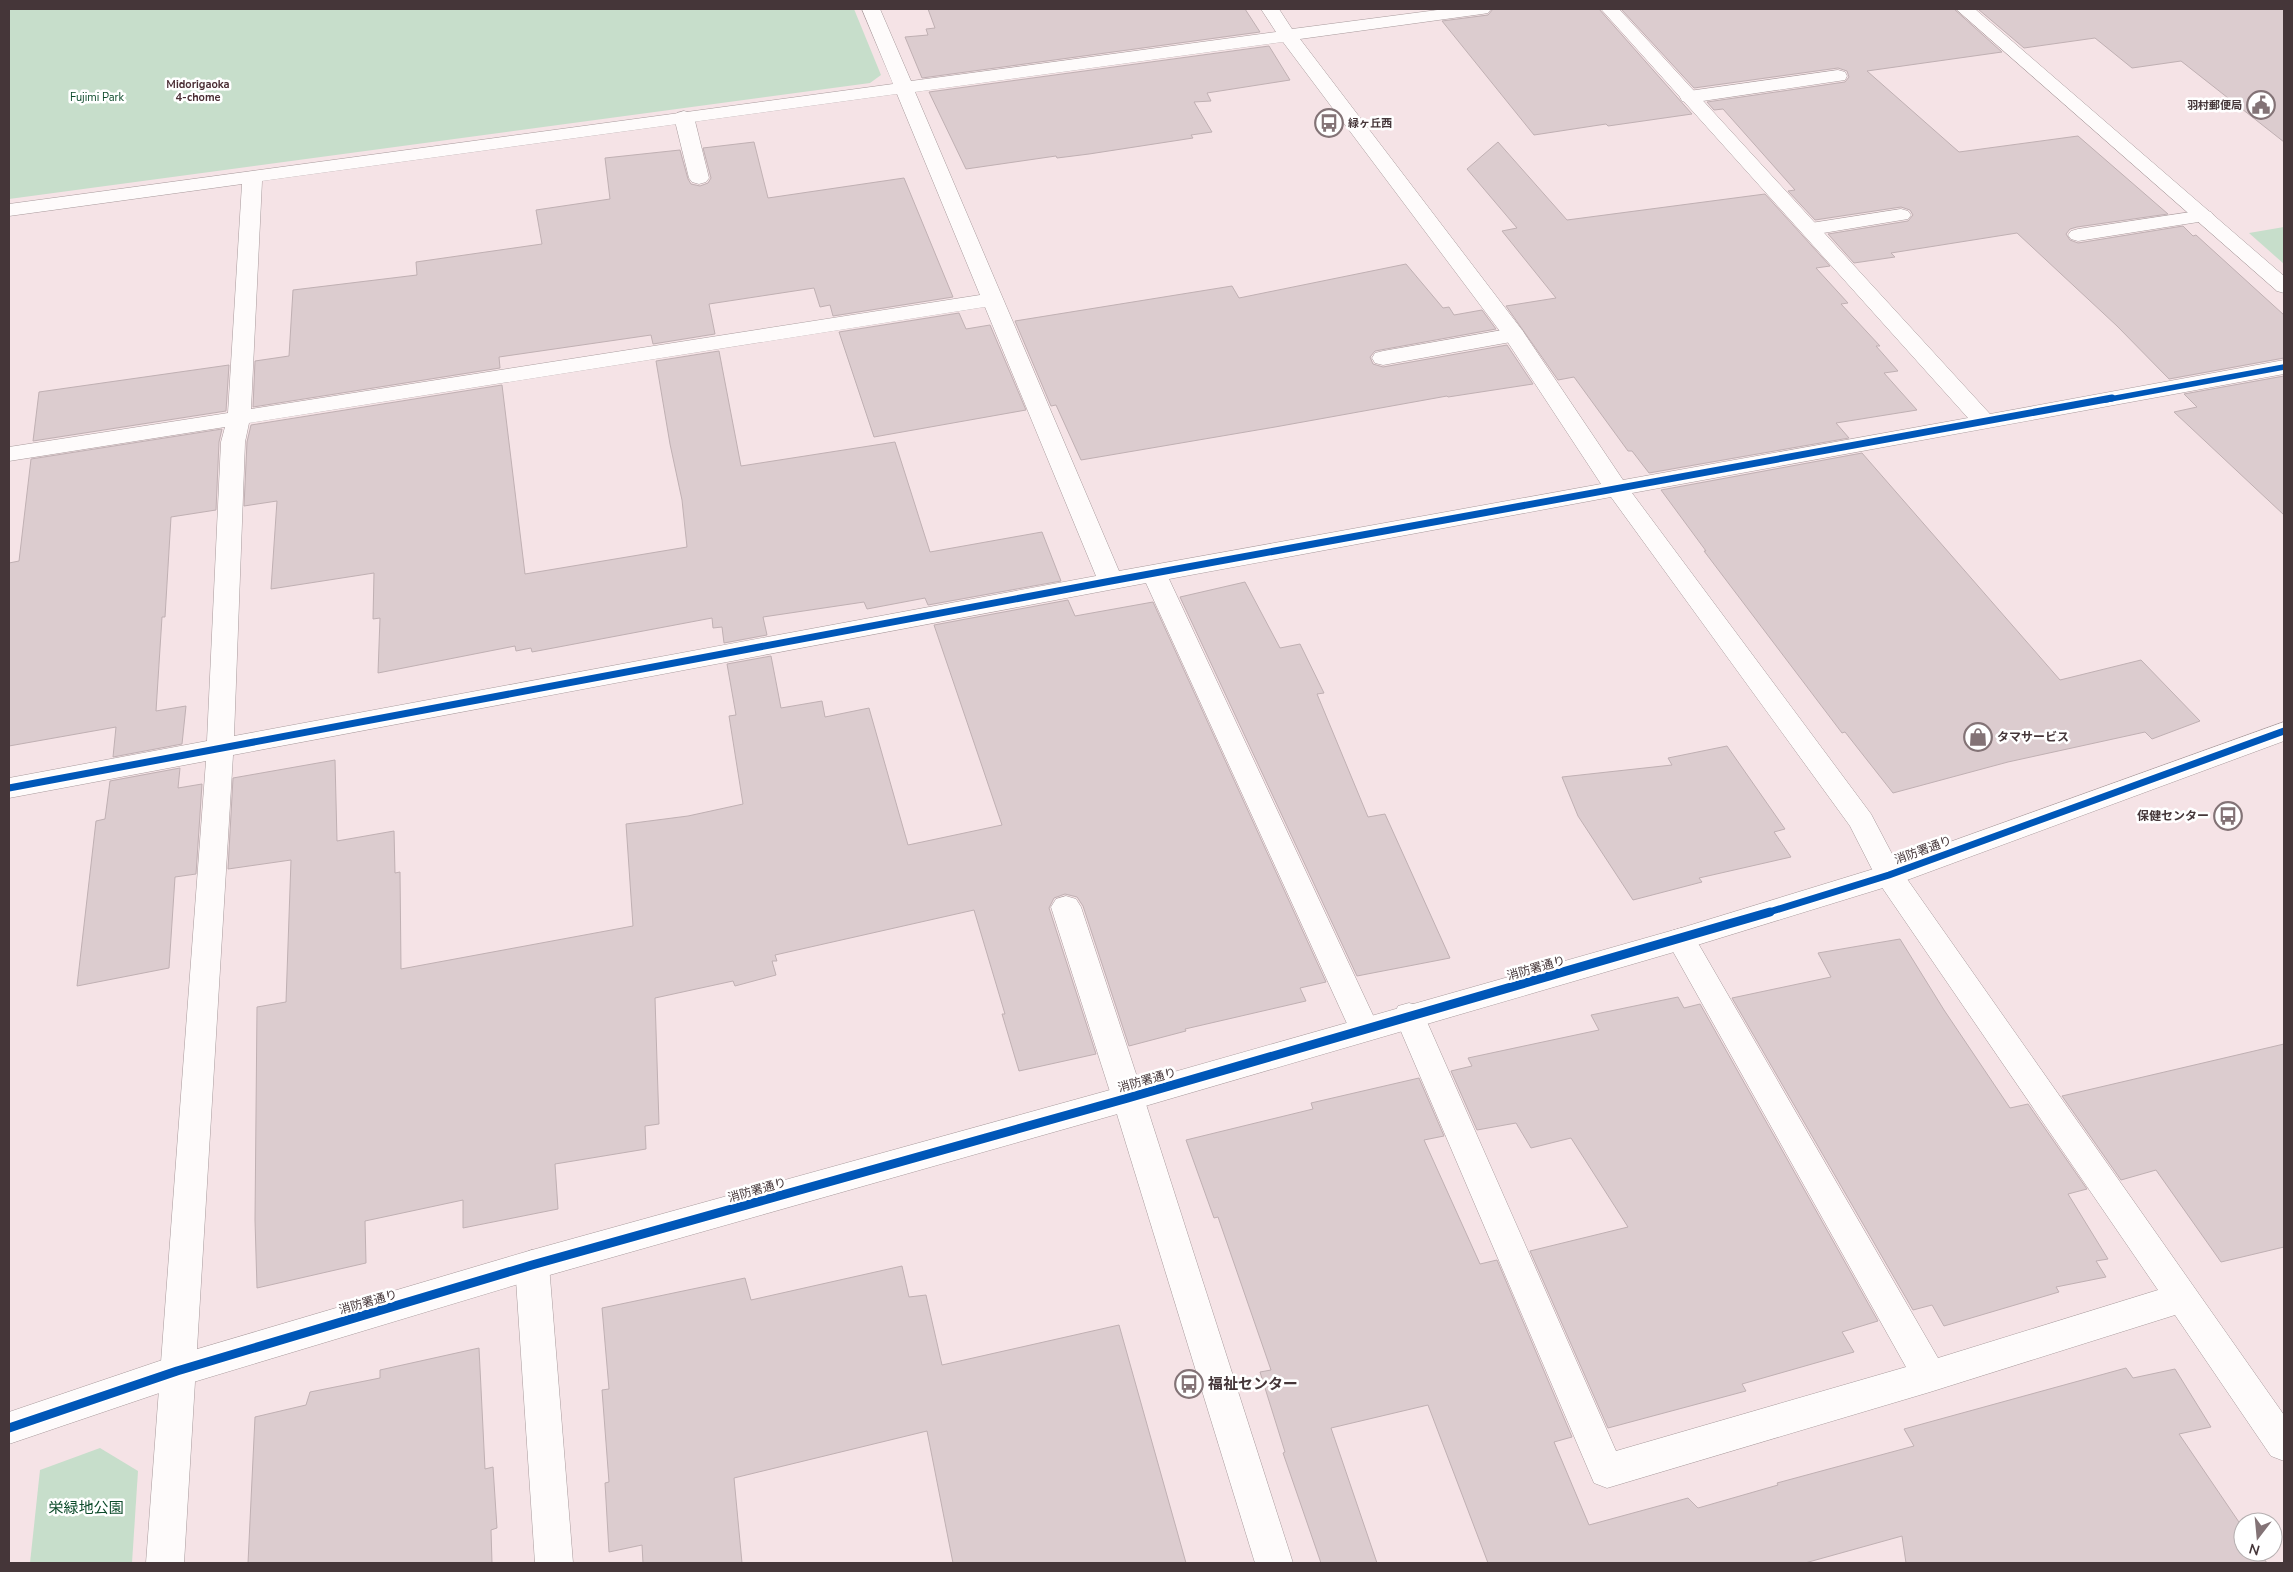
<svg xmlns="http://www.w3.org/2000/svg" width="2293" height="1572" viewBox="0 0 2293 1572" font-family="'Nunito Sans','Noto Sans JP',sans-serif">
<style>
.green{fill:#c7decb}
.building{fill:#dccccf;stroke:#c0b0b3}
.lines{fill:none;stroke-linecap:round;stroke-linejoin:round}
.service-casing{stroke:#a89a9c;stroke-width:1}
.minor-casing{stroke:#a89a9c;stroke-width:1}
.tertiary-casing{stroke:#a89a9c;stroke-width:1}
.service{fill:#fefbfb;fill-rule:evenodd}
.minor{fill:#fefbfb;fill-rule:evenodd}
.tertiary{fill:#fefbfb;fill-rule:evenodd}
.cycleway-far2-casing{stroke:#fff;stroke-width:8}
.cycleway-far1-casing{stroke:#fff;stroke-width:10}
.cycleway-casing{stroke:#fff;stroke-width:12}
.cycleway-far2{stroke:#0057b8;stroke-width:5.5}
.cycleway-far1{stroke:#0057b8;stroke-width:7}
.cycleway{stroke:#0057b8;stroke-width:9}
.labels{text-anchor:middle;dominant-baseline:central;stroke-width:5;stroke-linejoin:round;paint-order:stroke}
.far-neighbourhood-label{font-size:11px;font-weight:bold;fill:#4c2e35;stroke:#fff}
.far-park-label{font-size:11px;fill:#0d4b2b;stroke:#fff}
.far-poi-label{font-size:11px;font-weight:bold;fill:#453639;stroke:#fff;text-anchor:end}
.poi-label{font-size:12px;font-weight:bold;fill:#453639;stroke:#fff;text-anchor:start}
.street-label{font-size:12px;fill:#453639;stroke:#fff}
.near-poi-label{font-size:15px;font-weight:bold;fill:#453639;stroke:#fff;text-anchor:start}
.near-park-label{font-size:15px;fill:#0d4b2b;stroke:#fff}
</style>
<rect width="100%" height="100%" fill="#f5e3e6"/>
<g class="green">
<polygon points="9,9 854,9 881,75 870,83 9,199"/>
<polygon points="2284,227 2284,264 2249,233"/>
<polygon points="100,1448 138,1471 132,1563 30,1563 40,1470"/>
</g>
<g class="building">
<polygon points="928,9 1245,9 1260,32 922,78 905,37 928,35 926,29 935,28"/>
<polygon points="1493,9 1599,9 1692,114 1608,126 1606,124 1534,135 1442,21 1488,15"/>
<polygon points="1621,9 1954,9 2002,52 1867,71 1959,152 2078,136 2168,214 2077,227 2070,229 2066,234 2070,240 2078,243 2183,226 2193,236 2196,235 2284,315 2284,358 2169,379 2117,326 2017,233 1891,253 1895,257 1854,263 1828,234 1908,221 1913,215 1910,210 1901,207 1815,220 1788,191 1795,190 1723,109 1714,110 1707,102 1845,82 1849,77 1847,71 1838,68 1694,88"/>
<polygon points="1978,9 2284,9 2284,142 2181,61 2132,68 2095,38 2024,48"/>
<polygon points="1269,46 1290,80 1207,93 1211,101 1194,102 1212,132 1191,135 1193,138 1089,154 1057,158 1056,156 966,169 929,92"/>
<polygon points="754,142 768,198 904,178 953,297 833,316 830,305 820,307 814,288 709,304 715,334 653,344 651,335 499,357 500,368 253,407 255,361 289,356 293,290 417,275 416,262 542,244 536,210 610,199 605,158 680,150 688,179 691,184 700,186 708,183 711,178 703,148"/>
<polygon points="1498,142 1567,220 1765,194 1830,266 1816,268 1848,303 1841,304 1880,346 1876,346 1898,371 1884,373 1917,410 1836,423 1849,438 1649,473 1632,451 1628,451 1574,377 1558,380 1506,306 1556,298 1502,231 1517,228 1467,169"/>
<polygon points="1406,264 1443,308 1449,307 1454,315 1482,310 1496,329 1375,351 1370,357 1373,364 1383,367 1507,345 1533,384 1448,397 1447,396 1275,427 1081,460 1056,405 1051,406 1015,321 1232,286 1239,298"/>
<polygon points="959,313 966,329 990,325 1026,410 874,437 839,332"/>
<polygon points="719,351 741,466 895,442 930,552 1042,532 1061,581 928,605 925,598 867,609 864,602 763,617 767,635 724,643 722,627 713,628 712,618 532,652 531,648 516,651 515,646 378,673 380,618 373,619 374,573 271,589 277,501 244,506 247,442 251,425 502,385 525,574 687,547 682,500 670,444 656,361"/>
<polygon points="229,365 226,411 33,441 39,392"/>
<polygon points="2284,376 2284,515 2174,412 2197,407 2184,394"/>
<polygon points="222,429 219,442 216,510 171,517 165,617 162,617 156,711 186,706 182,744 113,757 116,727 9,746 9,563 19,561 31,459"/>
<polygon points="1862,453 2060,680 2141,660 2200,721 2152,739 2145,732 2008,762 1893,793 1845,732 1842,733 1704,551 1706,551 1661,490"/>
<polygon points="1245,582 1280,648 1300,644 1324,693 1317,694 1368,817 1385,814 1450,958 1357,976 1180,597"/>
<polygon points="1068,600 1075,616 1153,602 1326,982 1300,988 1306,1001 1185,1029 1186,1031 1129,1046 1083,906 1077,897 1065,894 1054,898 1049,908 1096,1054 1019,1071 1002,1014 1005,1014 974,910 775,955 777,961 772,961 776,975 735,986 733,981 655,998 659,1124 645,1126 646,1149 555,1164 558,1209 463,1228 463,1200 365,1221 366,1263 257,1288 255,1220 257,1007 286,1002 291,860 228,869 233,778 335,760 337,841 394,831 395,873 400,872 401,969 633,926 626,824 688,816 743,804 729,716 736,715 727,664 771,656 781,708 822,701 825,717 869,708 908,845 1002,825 934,625"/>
<polygon points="1727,746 1785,829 1774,832 1791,857 1699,878 1702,882 1633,900 1578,816 1562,777 1672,765 1668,758"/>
<polygon points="180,768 178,788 202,784 196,874 175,877 169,968 77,986 96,821 105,819 110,781"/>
<polygon points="1900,939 1944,1010 2010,1108 2028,1104 2087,1189 2068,1194 2108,1259 2096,1261 2106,1277 2056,1287 2059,1292 1944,1326 1932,1305 1913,1310 1732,998 1831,977 1818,953"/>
<polygon points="1678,997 1684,1008 1700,1004 1878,1321 1842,1332 1854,1352 1742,1384 1746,1391 1608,1428 1530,1251 1628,1227 1571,1138 1531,1148 1516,1123 1477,1130 1451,1071 1472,1066 1468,1058 1599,1030 1591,1015"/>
<polygon points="2284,1044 2284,1247 2221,1262 2156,1170 2121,1180 2062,1096"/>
<polygon points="1419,1078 1444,1136 1424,1140 1480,1264 1497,1260 1572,1437 1554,1442 1589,1525 1688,1498 1698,1508 1778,1485 1777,1483 1914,1446 1904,1429 2126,1368 2133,1378 2175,1369 2211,1427 2179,1434 2243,1528 2243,1552 2259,1552 2267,1563 1906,1563 1902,1536 1805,1563 1488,1563 1428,1405 1331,1428 1377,1563 1321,1563 1283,1453 1285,1452 1260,1372 1271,1370 1218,1217 1214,1218 1186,1140 1313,1109 1311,1103"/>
<polygon points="902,1266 909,1297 926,1295 942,1365 1119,1325 1186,1563 953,1563 927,1431 734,1478 742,1563 643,1563 642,1545 609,1552 605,1483 609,1482 602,1390 609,1389 602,1308 745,1278 751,1300"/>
<polygon points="479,1348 485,1469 493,1467 497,1528 491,1530 492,1563 248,1563 255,1417 306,1405 310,1392 380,1378 380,1370"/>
</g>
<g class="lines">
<defs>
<g id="service">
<polygon points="1838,70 1845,72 1847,76 1845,80 1689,103 1682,101 1680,97 1682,93 1689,91"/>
<polygon points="684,111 691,113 694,117 709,178 706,182 699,184 692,182 689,178 674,117 677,113"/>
<polygon points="1901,209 1908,211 1911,215 1908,219 1811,235 1804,233 1801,229 1804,225 1811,223"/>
<polygon points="2204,210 2211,212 2214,216 2211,220 2078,241 2071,239 2068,235 2071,231 2078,229"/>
<polygon points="1514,328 1522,330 1525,335 1522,340 1383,365 1375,363 1372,358 1375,353 1383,351"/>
<polygon points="1066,896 1076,899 1081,907 1144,1098 1139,1107 1128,1111 1117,1107 1112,1098 1051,907 1056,899"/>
<polygon points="532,1250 544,1255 549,1265 573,1563 535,1563 515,1265 520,1255"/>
</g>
<g id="minor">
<path d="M862,9H880L911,81L1276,32L1261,9H1279L1292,29L1445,9H1491L1488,13L1482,14L1300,39L1522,330L1623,480L1968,418L1601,9H1619L1990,414L2284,360V374L1632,493L1871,814L1900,869L2284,1415V1461L2271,1456L2175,1315L1930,1392L1607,1488L1594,1483L1394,1015L1398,1006L1409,1003L1420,1006L1424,1015L1616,1451L1906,1367L1666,939L1671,931L1681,928L1691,931L1938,1358L2158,1290L1879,883L1850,826L1611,497L1169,579L1379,1028L1375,1037L1364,1040L1353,1037L1349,1028L1146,583L233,755L184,1563H146L206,761L9,798V778L207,741L221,442L225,427L9,461V447L228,413L242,184L9,216V204L893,84ZM1283,42L1505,338L1601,484L1119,571L915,92ZM897,94L980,295L251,409L262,181ZM985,307L1096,576L234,736L245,442L249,423Z"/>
<polygon points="1956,9 1975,9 2284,276 2284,293 2277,291"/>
<polygon points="1128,1085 1139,1089 1144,1098 1293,1563 1255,1563 1112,1098 1117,1089"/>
</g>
<polygon id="tertiary" points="2284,722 2284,741 1899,883 1681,950 1128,1111 532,1280 177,1387 9,1444 9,1412 177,1355 532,1250 1128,1085 1681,928 1880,867"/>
</defs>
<use href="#service" class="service-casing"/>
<use href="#minor" class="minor-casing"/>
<use href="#tertiary" class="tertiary-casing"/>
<use href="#service" class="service"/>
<use href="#minor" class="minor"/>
<use href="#tertiary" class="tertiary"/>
<defs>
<polyline id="cycleway-far2" points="2105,400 2284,367"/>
<g id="cycleway-far1">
<polyline points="9,788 1111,581 2112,398"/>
<polyline points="1766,913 1889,875 2284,731"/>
</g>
<polyline id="cycleway" points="9,1428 177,1371 532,1265 1128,1098 1770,912"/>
</defs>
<use href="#cycleway-far2" class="cycleway-far2-casing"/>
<use href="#cycleway-far1" class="cycleway-far1-casing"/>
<use href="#cycleway" class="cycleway-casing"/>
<use href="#cycleway-far2" class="cycleway-far2"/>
<use href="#cycleway-far1" class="cycleway-far1"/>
<use href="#cycleway" class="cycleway"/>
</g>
<defs>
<symbol id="civic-ring" viewBox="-11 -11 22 22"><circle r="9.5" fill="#fff" stroke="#837376" stroke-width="1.5"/><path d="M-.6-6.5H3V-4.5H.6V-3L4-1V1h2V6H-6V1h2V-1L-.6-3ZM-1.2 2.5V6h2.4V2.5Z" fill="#837376"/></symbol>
<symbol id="bus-ring" viewBox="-11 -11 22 22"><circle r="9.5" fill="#fff" stroke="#837376" stroke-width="1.5"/><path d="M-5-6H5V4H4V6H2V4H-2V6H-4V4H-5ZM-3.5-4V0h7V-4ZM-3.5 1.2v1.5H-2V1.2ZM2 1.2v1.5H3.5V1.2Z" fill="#837376"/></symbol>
<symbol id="shop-ring" viewBox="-11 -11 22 22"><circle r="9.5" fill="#fff" stroke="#837376" stroke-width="1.5"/><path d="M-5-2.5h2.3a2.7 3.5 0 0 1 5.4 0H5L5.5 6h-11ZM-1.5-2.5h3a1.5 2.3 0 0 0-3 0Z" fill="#837376"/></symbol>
</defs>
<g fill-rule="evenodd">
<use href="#civic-ring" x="2245" y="89" width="32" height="32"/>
<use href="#bus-ring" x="1313" y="107" width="32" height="32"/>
<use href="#shop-ring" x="1962" y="721" width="32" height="32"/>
<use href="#bus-ring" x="2212" y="800" width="32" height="32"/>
<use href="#bus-ring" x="1173" y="1368" width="32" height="32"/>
</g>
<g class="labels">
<g class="far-neighbourhood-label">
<text x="198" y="84">Midorigaoka<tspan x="198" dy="13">4-chome</tspan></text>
</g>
<g class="far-park-label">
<text x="97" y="97">Fujimi Park</text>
</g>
<g class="far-poi-label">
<text x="2242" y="105">羽村郵便局</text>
<text x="1348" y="123" text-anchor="start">緑ヶ丘西</text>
</g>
<g class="poi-label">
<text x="1997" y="737">タマサービス</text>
<text x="2209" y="816" text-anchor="end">保健センター</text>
</g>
<g class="street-label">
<text transform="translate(1923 850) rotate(-20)">消防署通り</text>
<text transform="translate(1536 968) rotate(-16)">消防署通り</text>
<text transform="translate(1147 1080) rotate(-16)">消防署通り</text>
<text transform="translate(757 1190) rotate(-16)">消防署通り</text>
<text transform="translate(368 1302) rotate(-16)">消防署通り</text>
</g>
<g class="near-poi-label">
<text x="1208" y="1384">福祉センター</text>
</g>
<g class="near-park-label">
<text x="86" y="1508">栄緑地公園</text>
</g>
</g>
<rect width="2293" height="1572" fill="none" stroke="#453639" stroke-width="20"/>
<g transform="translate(2258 1537) rotate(196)"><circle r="24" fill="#ffffff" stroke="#b5afb0"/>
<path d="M0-4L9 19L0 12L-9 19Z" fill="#837376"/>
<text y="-8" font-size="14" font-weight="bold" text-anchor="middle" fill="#453639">N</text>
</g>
</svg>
